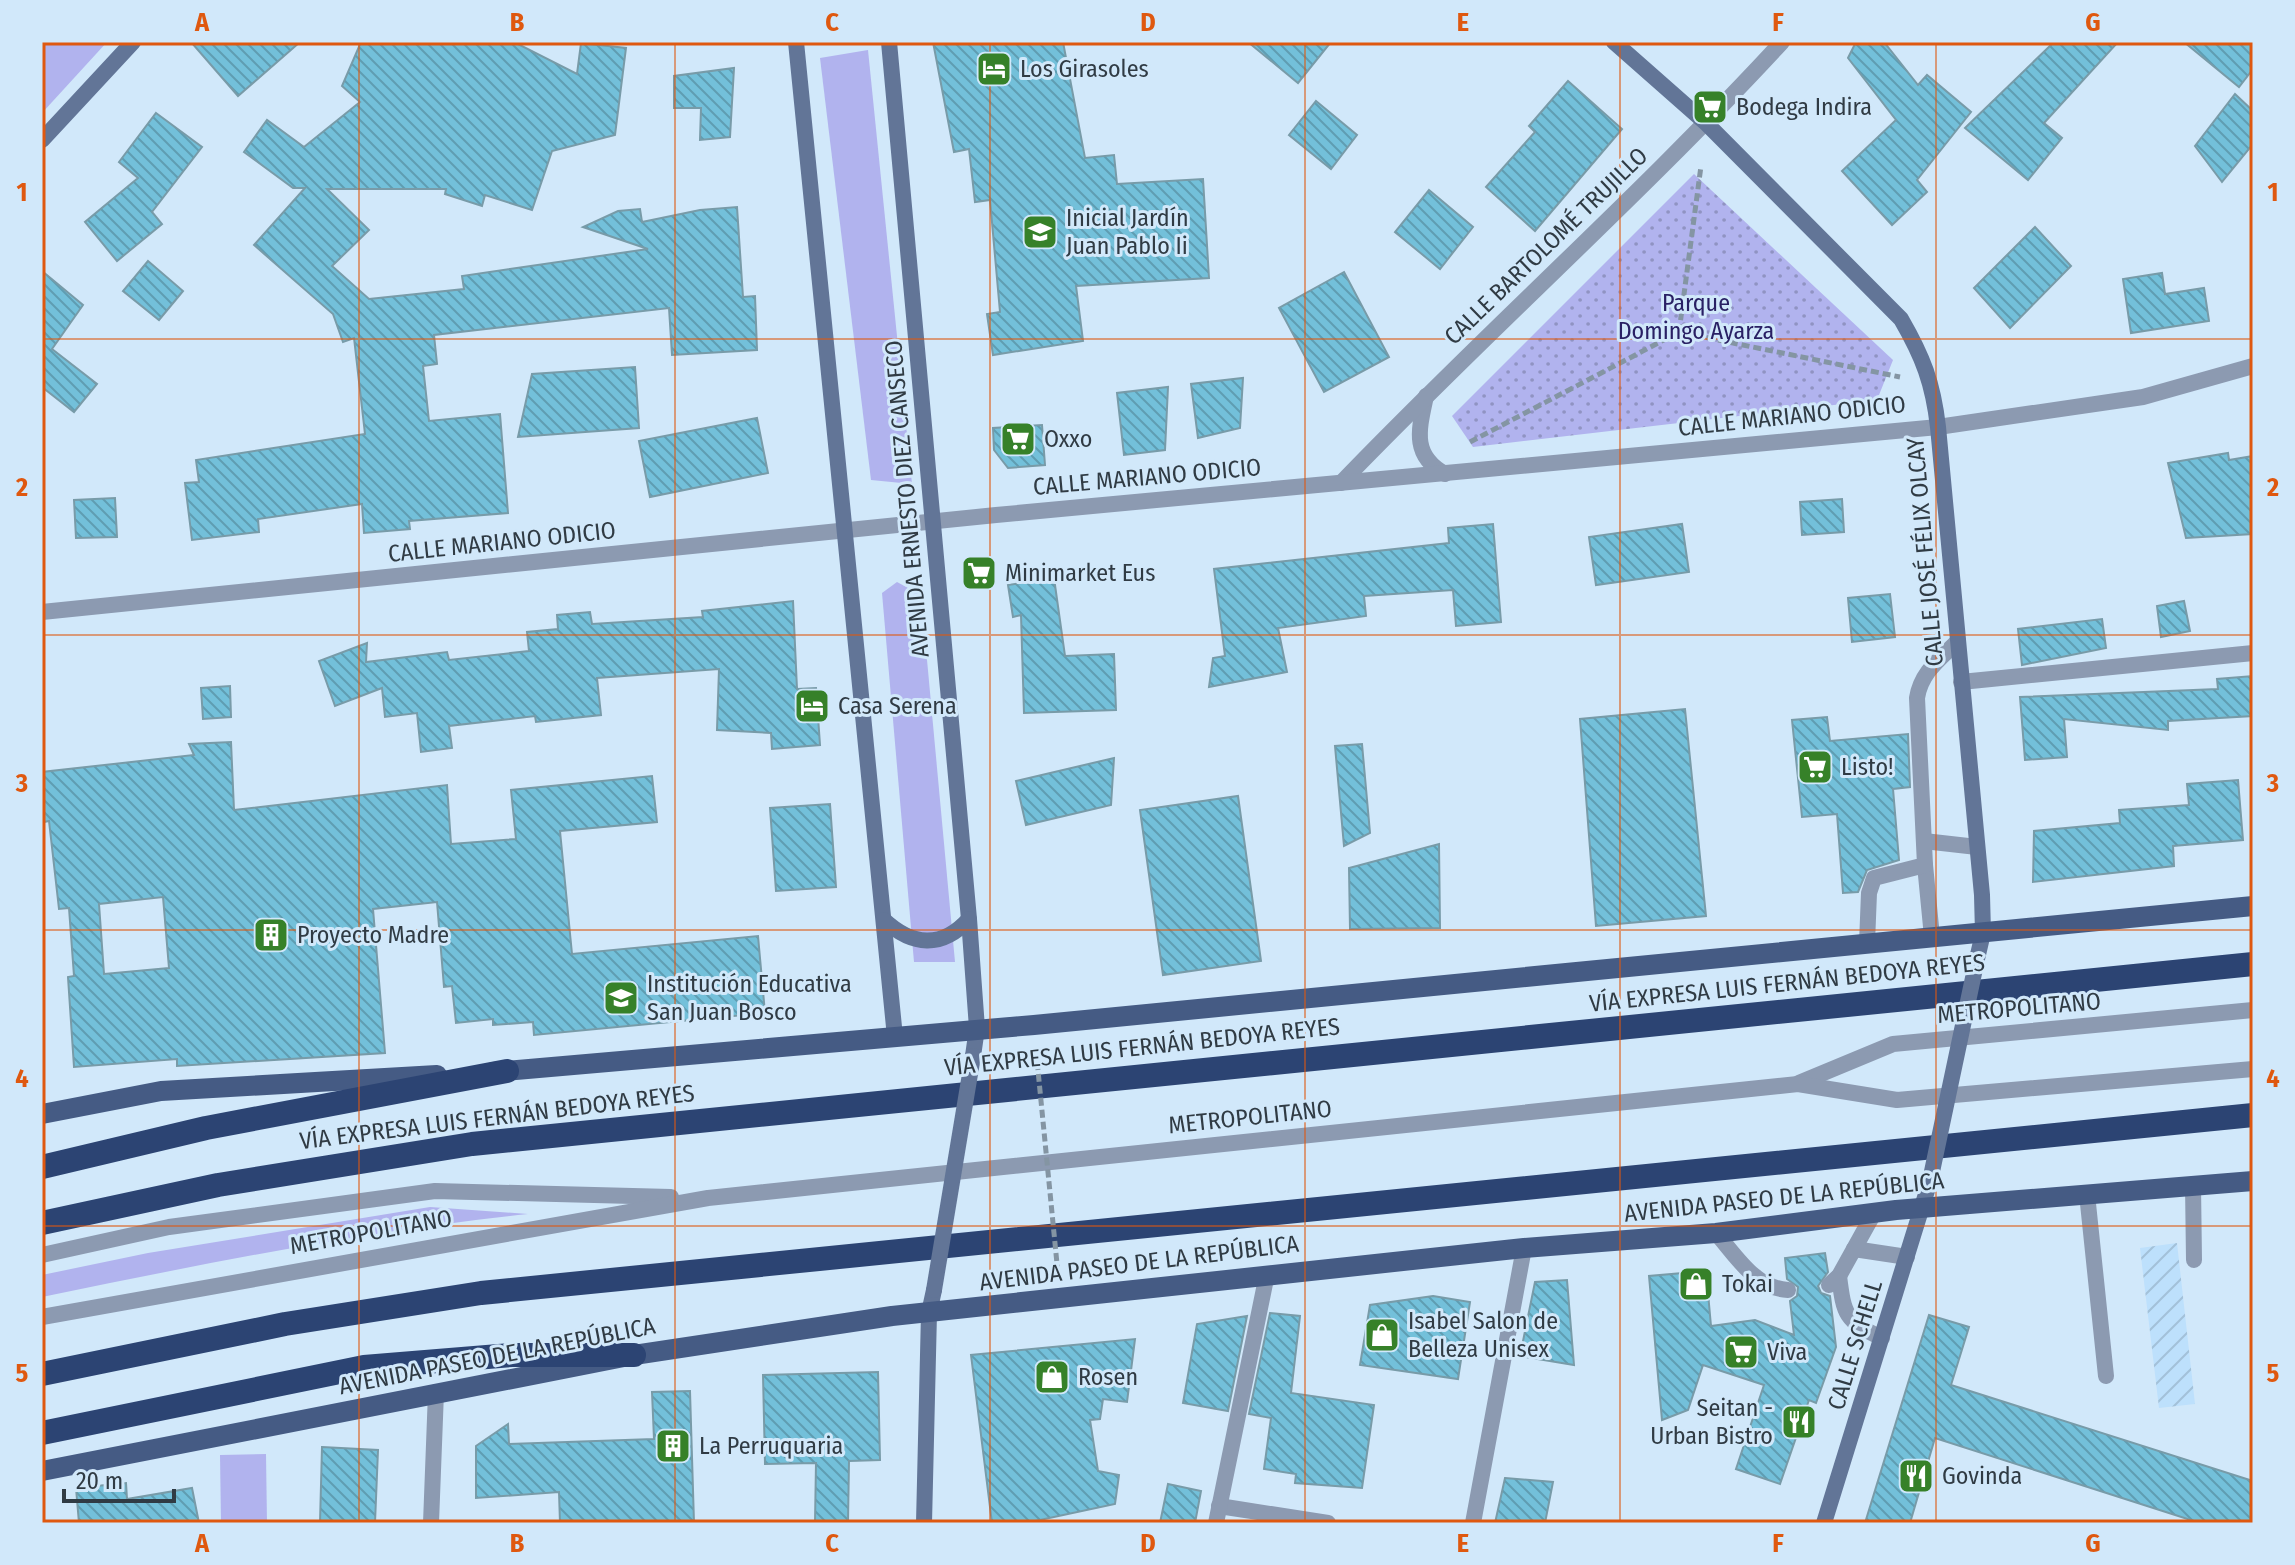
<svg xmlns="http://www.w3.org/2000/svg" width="2295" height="1565" viewBox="0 0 2295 1565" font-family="'Fira Sans Condensed',sans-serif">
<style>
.industrial{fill:url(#industrial-furrows)}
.green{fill:#b1b3ee}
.park{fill:url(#park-dots)}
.building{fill:url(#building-back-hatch);stroke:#789ba8;stroke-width:2;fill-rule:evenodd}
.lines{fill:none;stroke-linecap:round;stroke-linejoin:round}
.path{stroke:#8495a3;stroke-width:5;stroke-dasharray:8 4;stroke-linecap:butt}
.lane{stroke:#8c9ab1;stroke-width:16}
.street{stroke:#8c9ab1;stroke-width:16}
.secondary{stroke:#627597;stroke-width:16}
.primary{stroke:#455b84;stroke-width:20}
.highway{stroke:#2c4473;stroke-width:24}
.path-bridge{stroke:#8495a3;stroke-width:5;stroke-dasharray:8 4;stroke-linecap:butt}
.secondary-bridge{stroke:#627597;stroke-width:16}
.grid{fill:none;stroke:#df580f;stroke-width:2;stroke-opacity:0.55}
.labels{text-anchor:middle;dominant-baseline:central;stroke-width:6;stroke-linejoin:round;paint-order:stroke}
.poi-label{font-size:24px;fill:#303b44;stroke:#d1e8fa;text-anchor:start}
.street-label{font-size:24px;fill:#303b44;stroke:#d1e8fa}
.park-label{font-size:24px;fill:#292064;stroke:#d1e8fa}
.neatline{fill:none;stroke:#df580f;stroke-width:3}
.grid-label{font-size:26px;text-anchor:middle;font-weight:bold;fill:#df580f}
</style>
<defs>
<pattern id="industrial-furrows" width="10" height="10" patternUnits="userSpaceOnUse" patternTransform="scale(2)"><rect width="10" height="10" fill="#bde0fc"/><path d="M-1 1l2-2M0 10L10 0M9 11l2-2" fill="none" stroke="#a3c1d9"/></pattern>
<pattern id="park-dots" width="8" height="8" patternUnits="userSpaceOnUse" patternTransform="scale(2)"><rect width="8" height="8" fill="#b1b3ee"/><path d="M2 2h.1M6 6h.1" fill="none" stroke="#9093c2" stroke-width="1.8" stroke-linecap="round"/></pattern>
<pattern id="building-back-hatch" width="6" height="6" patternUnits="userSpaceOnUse" patternTransform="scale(2)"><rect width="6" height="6" fill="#73c0da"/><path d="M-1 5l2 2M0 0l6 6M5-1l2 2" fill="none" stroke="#5f9db2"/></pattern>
</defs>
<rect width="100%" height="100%" fill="#d1e8fa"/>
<polygon class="industrial" points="2177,1243 2195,1404 2159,1408 2140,1248"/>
<g class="green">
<polygon points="107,42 42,113 42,43"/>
<polygon points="868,50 912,484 871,480 820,58"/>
<polygon points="897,582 921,595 955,962 914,962 882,593"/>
<path d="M430,1207L528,1214C364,1231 203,1264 42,1297V1275L148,1253Z"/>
<polygon points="266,1454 267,1523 221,1523 220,1455"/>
</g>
<polygon class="park" points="1694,174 1893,360 1877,400 1473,447 1452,416"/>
<g class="building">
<polygon points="191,42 300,42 238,96"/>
<polygon points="361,42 514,42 577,74 581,43 626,48 615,135 552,151 532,210 485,195 482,206 445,194 446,189 327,189 369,230 332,266 369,299 464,289 462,276 648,249 583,227 618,211 640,209 642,222 700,210 737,207 743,297 755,296 757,350 672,355 669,308 434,335 437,364 423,366 429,421 500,414 508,513 409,521 410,529 364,533 362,504 258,519 259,532 192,540 185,483 199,482 196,460 365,434 354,338 343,342 333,314 254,245 305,188 293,188 244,152 267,120 304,147 360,102 342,86"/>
<polygon points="933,42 1063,42 1085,158 1114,155 1117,184 1203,179 1209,278 1076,286 1083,341 993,355 987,314 1000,312 990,200 975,202 969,149 954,152"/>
<polygon points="1248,42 1331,42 1298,83"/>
<polygon points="1856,42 1884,42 1918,85 1927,75 1971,112 1917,180 1927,192 1892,225 1842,171 1896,120 1848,58"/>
<polygon points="2054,42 2118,42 2044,123 2062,138 2028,180 1965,128"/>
<polygon points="2184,42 2253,42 2253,69 2239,87"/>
<polygon points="734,68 730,137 700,140 701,108 674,108 674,76"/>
<polygon points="1568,81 1622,129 1535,231 1486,187 1535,132 1529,126"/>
<polygon points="2235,94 2253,111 2253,144 2222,182 2195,146"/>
<polygon points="1316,101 1357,135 1331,169 1289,135"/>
<polygon points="156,113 202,147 152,212 162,224 117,261 85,222 138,178 119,162"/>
<polygon points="1429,190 1473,227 1440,269 1395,232"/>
<polygon points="2035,227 2071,266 2010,328 1974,288"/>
<polygon points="148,261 183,291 159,320 123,291"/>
<polygon points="42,271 83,305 52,349 97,384 74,412 42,387"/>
<polygon points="1344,272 1389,357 1324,392 1279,308"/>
<polygon points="2162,273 2165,294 2204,288 2209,321 2131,333 2123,279"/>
<polygon points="635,367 639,428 518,437 532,374"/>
<polygon points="1243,378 1240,428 1198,438 1191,384"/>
<polygon points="1168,387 1165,450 1124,455 1117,393"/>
<polygon points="757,418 768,473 650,497 639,441"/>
<polygon points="1042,425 1045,465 1008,468 994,450 993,428"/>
<polygon points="2228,453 2229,460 2253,456 2253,534 2186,538 2168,463"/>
<polygon points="115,498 117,537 76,538 74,500"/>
<polygon points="1842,499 1844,532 1802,535 1800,502"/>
<polygon points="1493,524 1501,622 1456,626 1453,590 1364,596 1366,616 1278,628 1287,672 1209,687 1213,658 1225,656 1214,569 1449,543 1448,528"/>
<polygon points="1682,524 1689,572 1596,585 1589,537"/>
<polygon points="1054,578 1065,656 1114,654 1116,710 1024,713 1021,615 1013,617 1008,585"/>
<polygon points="1890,594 1895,637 1852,642 1848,598"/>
<polygon points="793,601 797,689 816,688 820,745 772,749 771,733 717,730 719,669 597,678 601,715 536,722 535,716 449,726 452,748 421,752 417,713 385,717 382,688 335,706 319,661 367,643 366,662 447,652 449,660 529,651 527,632 558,629 557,615 590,612 592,624 703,617 702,611"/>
<polygon points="2184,601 2190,631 2161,637 2157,606"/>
<polygon points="2102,619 2106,648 2022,665 2018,629"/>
<polygon points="2253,676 2253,716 2168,721 2168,730 2064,719 2067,757 2025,760 2020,697 2218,689 2217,679"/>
<polygon points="230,686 231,717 203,719 201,688"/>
<polygon points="1685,709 1706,916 1596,926 1580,719"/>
<polygon points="1827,717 1830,741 1908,734 1910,787 1893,789 1899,860 1867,870 1858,892 1843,893 1837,814 1802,817 1792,720"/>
<path d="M231,742L234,810L447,785L451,844L516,839L511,790L652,776L657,822L560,831L572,954L758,936L765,1013L534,1035L533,1022L493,1025V1019L456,1023L452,986L444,987L437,902L373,909L385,1053L177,1066V1059L74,1067L68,977L74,976L69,908L59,909L49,821L44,822L42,772L194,755L189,744ZM163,897L169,968L104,974L99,904Z"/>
<polygon points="1362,744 1370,833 1344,846 1335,746"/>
<polygon points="1114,758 1111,805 1026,825 1016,781"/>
<polygon points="2238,780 2243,840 2173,846 2174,866 2033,882 2034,831 2120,823 2119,810 2189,805 2187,784"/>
<polygon points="1238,796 1261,961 1163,975 1140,810"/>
<polygon points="830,804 836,887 776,891 770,808"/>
<polygon points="1439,844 1440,928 1350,929 1349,868"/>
<polygon points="1825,1253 1828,1272 1818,1286 1821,1293 1830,1296 1836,1347 1816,1403 1809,1400 1780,1484 1736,1469 1764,1385 1703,1365 1688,1410 1662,1420 1649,1276 1706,1271 1711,1326 1755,1320 1794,1335 1790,1301 1797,1296 1798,1287 1787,1279 1785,1258"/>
<polygon points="1567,1280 1574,1365 1520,1356 1535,1282"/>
<polygon points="1433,1296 1470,1302 1458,1379 1360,1365 1370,1305"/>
<polygon points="1270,1313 1300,1316 1291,1393 1374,1405 1362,1488 1295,1483 1296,1474 1264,1469 1271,1418 1249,1414"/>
<polygon points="1929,1315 1969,1327 1951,1385 2253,1481 2253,1523 2200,1523 1935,1438 1910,1523 1865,1523"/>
<polygon points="1247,1316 1228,1411 1183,1403 1197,1324"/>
<polygon points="1135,1339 1127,1402 1103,1399 1100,1419 1090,1420 1098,1471 1119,1475 1115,1504 1026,1523 992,1523 971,1355"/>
<polygon points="878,1372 880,1460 849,1461 848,1523 815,1523 816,1463 765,1464 763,1375"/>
<polygon points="690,1391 694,1523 560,1523 559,1492 476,1498 476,1446 508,1424 509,1444 654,1439 652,1392"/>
<polygon points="322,1447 378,1450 375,1523 320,1523"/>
<polygon points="1505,1478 1553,1482 1545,1523 1495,1523"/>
<polygon points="126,1483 127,1499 192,1488 199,1523 79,1523 76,1488"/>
<polygon points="1168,1484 1201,1491 1195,1523 1160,1523"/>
</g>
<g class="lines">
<g class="path">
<polyline points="1679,332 1701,166"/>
<polyline points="1470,442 1679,332 1900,377"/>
</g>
<g class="lane">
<polyline points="1961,682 2253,653"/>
<polyline points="1924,841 1977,847"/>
<polyline points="1925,865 1932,937"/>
<path d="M1867,943L1869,893L1874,878L1925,865L1917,698C1921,672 1940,659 1958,641"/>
<polyline points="1799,1083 1893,1044 2253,1010"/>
<polyline points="2193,1185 2194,1260"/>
<polyline points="2087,1194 2106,1376"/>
<path d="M1716,1233C1737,1257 1755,1288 1788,1290"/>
<polyline points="1854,1249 1907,1257"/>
<polyline points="42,1255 169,1227 435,1191 671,1197"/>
<path d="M1839,1276C1844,1315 1845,1321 1882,1338"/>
<polyline points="1829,1285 1839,1276 1874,1213"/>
<polyline points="42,1317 708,1198 1798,1084 1897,1100 2253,1069"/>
</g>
<g class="street">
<path d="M1426,396C1419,429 1411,455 1445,474"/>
<path d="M1341,483C1485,333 1641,195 1782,42"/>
<polyline points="42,612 996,515 1938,427 2143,397 2253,366"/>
<polyline points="1219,1506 1328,1523"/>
<polyline points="431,1523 436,1392"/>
<polyline points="1216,1523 1267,1274"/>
<polyline points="1473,1523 1524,1248"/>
</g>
<g class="secondary">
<polyline points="796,42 895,1037"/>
<polyline points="889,42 969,919 977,1028 973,1056"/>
<path d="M1614,42L1707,124L1901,319C1923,357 1933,383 1938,427L1982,895L1983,933L1977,959"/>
<polyline points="42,140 133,42"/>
<path d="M884,920C912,946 942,949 969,919"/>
<polyline points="924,1523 929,1313 934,1290"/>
<polyline points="1824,1523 1930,1181"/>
</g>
<g class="primary">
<polyline points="493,1072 1034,1025 2253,906"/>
<polyline points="42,1114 161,1091 437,1075"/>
<polyline points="42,1471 634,1355 892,1316 1524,1248 1716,1233 1896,1210 2253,1181"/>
</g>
<g class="highway">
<polyline points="42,1167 206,1128 507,1071"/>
<polyline points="42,1223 218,1185 472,1144 2253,964"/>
<polyline points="42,1374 285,1324 481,1293 2253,1115"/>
<polyline points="42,1433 364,1367 512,1355 634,1355"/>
</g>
<polyline class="path-bridge" points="1036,1050 1058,1274"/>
<g class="secondary-bridge">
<polyline points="1930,1181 1977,959"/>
<polyline points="934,1290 973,1056"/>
</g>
</g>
<path class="grid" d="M359,42V1523M675,42V1523M990,42V1523M1305,42V1523M1620,42V1523M1936,42V1523M42,339H2253M42,635H2253M42,930H2253M42,1226H2253"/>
<defs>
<symbol id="hotel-square" viewBox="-11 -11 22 22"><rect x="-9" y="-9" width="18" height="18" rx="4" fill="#368129" stroke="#d1e8fa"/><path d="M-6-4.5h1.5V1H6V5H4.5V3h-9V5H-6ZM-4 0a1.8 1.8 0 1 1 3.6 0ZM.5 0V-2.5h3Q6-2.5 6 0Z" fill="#fff"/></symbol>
<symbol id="supermarket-square" viewBox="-11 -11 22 22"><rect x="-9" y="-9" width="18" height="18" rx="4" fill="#368129" stroke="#d1e8fa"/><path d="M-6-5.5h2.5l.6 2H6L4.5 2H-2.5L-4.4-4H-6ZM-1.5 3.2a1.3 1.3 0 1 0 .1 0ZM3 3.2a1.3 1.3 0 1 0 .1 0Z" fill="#fff"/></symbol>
<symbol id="school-square" viewBox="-11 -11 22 22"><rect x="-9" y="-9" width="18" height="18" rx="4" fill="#368129" stroke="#d1e8fa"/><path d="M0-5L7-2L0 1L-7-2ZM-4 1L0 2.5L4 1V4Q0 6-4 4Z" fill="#fff"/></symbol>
<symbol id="building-square" viewBox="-11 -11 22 22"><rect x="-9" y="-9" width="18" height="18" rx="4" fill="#368129" stroke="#d1e8fa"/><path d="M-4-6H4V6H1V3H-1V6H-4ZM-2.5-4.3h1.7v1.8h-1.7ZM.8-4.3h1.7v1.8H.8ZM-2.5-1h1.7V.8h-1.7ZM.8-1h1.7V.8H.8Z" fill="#fff"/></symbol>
<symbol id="shop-square" viewBox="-11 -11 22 22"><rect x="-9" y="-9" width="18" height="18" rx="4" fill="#368129" stroke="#d1e8fa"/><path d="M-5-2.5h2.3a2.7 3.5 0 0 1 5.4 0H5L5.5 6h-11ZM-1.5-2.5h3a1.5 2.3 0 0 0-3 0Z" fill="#fff"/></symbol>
<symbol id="restaurant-square" viewBox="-11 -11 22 22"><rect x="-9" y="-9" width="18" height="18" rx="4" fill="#368129" stroke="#d1e8fa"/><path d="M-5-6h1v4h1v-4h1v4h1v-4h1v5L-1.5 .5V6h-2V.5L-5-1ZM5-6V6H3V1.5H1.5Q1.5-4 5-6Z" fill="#fff"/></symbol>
</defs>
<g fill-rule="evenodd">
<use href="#hotel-square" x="974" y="49" width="40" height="40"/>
<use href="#supermarket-square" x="1690" y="87" width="40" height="40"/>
<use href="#school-square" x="1020" y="212" width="40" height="40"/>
<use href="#supermarket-square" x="998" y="419" width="40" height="40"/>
<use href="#supermarket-square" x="959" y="553" width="40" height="40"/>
<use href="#hotel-square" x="792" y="686" width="40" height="40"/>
<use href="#supermarket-square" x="1795" y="747" width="40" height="40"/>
<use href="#building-square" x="251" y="915" width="40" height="40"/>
<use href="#school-square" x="601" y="978" width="40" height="40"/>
<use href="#shop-square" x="1676" y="1264" width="40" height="40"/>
<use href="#shop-square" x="1362" y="1315" width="40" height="40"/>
<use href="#supermarket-square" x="1721" y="1332" width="40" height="40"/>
<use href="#shop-square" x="1032" y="1357" width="40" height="40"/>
<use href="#restaurant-square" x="1779" y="1402" width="40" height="40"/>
<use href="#building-square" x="653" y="1426" width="40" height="40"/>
<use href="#restaurant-square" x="1896" y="1456" width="40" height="40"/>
</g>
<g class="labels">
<g class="poi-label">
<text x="1020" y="69">Los Girasoles</text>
<text x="1736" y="107">Bodega Indira</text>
<text x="1066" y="218">Inicial Jardín<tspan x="1066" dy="28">Juan Pablo Ii</tspan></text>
<text x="1044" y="439">Oxxo</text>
<text x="1005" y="573">Minimarket Eus</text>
<text x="838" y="706">Casa Serena</text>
<text x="1841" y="767">Listo!</text>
<text x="297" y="935">Proyecto Madre</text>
<text x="647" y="984">Institución Educativa<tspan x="647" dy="28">San Juan Bosco</tspan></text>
<text x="1722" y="1284">Tokai</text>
<text x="1408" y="1321">Isabel Salon de<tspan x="1408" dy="28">Belleza Unisex</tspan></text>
<text x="1767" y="1352">Viva</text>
<text x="1078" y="1377">Rosen</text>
<text x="1773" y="1408" text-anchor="end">Seitan -<tspan x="1773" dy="28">Urban Bistro</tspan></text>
<text x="699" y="1446">La Perruquaria</text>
<text x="1942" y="1476">Govinda</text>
</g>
<g class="street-label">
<text transform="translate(1546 246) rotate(-44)">CALLE BARTOLOMÉ TRUJILLO</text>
<text transform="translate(1792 416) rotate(-6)">CALLE MARIANO ODICIO</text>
<text transform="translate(1147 477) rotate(-5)">CALLE MARIANO ODICIO</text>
<text transform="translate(907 499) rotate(-95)">AVENIDA ERNESTO DIEZ CANSECO</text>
<text transform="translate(502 542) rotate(-6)">CALLE MARIANO ODICIO</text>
<text transform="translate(1925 552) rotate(-95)">CALLE JOSÉ FÉLIX OLCAY</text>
<text transform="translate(1787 983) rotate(-6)">VÍA EXPRESA LUIS FERNÁN BEDOYA REYES</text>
<text transform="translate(2019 1008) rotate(-5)">METROPOLITANO</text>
<text transform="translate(1142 1047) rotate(-6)">VÍA EXPRESA LUIS FERNÁN BEDOYA REYES</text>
<text transform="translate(497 1117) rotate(-7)">VÍA EXPRESA LUIS FERNÁN BEDOYA REYES</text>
<text transform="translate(1250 1117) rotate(-6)">METROPOLITANO</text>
<text transform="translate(1784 1197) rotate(-6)">AVENIDA PASEO DE LA REPÚBLICA</text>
<text transform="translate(371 1232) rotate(-10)">METROPOLITANO</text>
<text transform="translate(1139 1263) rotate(-7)">AVENIDA PASEO DE LA REPÚBLICA</text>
<text transform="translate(1855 1345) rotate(-73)">CALLE SCHELL</text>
<text transform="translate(497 1356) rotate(-11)">AVENIDA PASEO DE LA REPÚBLICA</text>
</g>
<g class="park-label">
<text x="1696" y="303">Parque<tspan x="1696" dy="28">Domingo Ayarza</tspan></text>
</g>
</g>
<rect width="2295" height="1565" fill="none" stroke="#d1e8fa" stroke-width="88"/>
<path d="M64 1489v12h110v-12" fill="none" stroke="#303b44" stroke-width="4"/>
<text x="76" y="1489" font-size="24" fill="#303b44" stroke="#d1e8fa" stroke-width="6" paint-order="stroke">20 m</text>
<rect x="44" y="44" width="2207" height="1477" class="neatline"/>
<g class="grid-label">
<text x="202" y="31">A</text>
<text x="517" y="31">B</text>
<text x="832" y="31">C</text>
<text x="1148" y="31">D</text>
<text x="1463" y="31">E</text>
<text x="1778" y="31">F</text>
<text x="2093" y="31">G</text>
<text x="22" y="201">1</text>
<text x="2273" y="201">1</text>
<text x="22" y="496">2</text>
<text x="2273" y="496">2</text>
<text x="22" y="792">3</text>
<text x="2273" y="792">3</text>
<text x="22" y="1087">4</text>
<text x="2273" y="1087">4</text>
<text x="22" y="1382">5</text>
<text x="2273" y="1382">5</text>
<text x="202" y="1552">A</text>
<text x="517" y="1552">B</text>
<text x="832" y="1552">C</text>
<text x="1148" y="1552">D</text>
<text x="1463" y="1552">E</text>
<text x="1778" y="1552">F</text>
<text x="2093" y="1552">G</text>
</g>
</svg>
